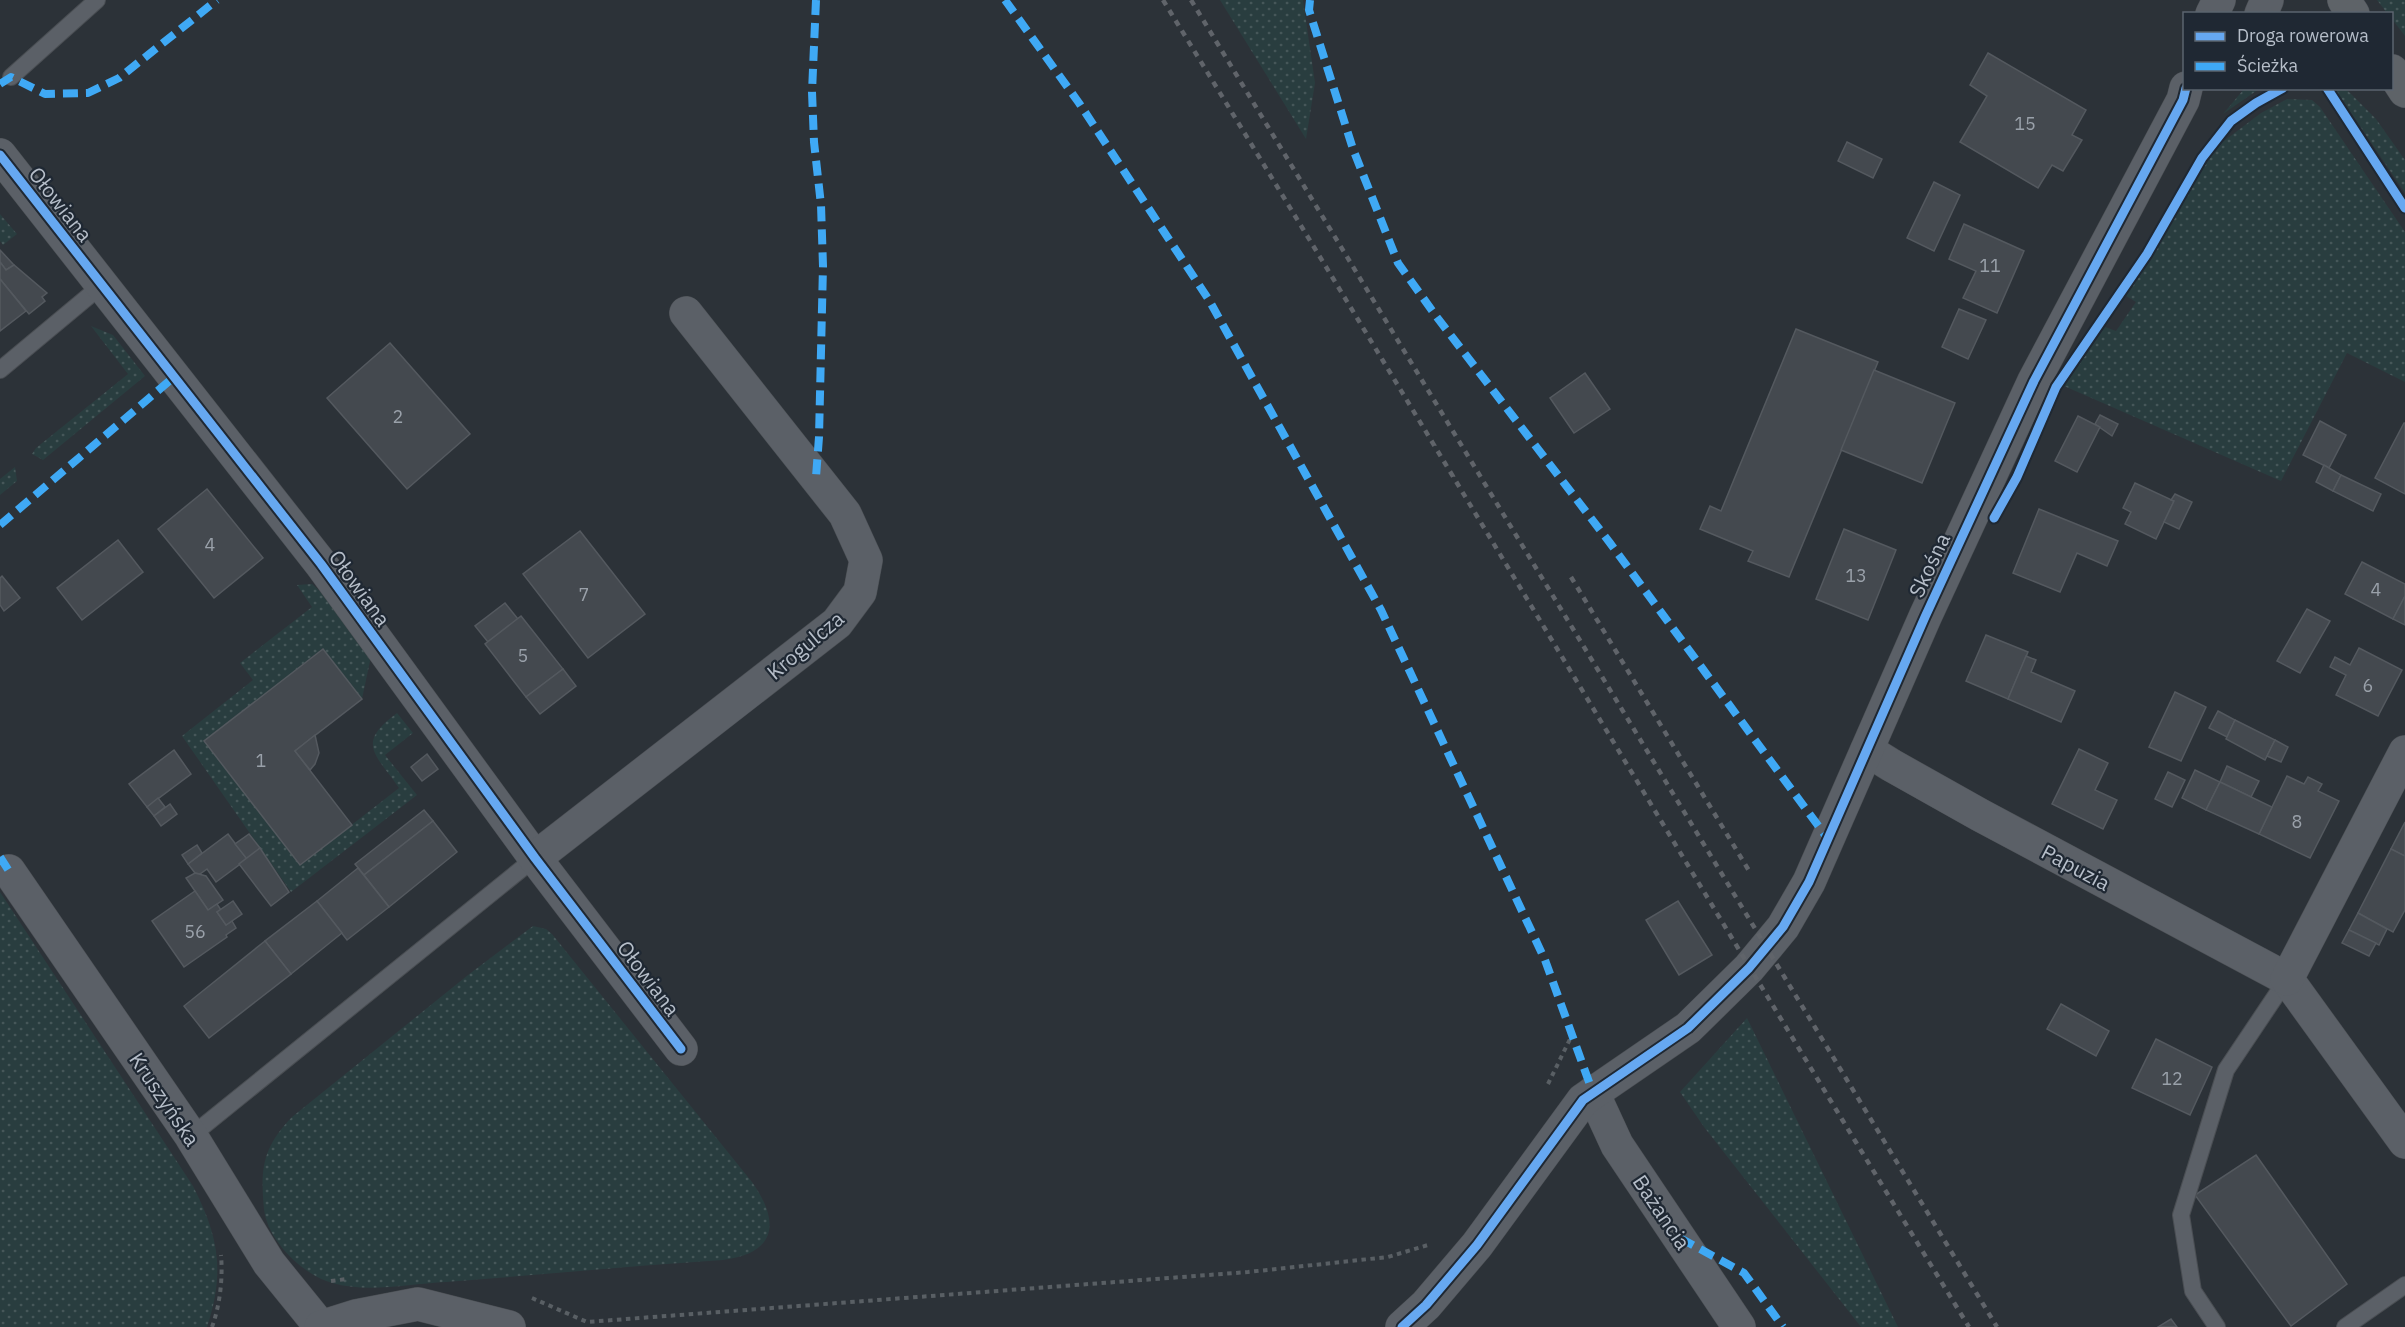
<svg xmlns="http://www.w3.org/2000/svg" width="2405" height="1327" viewBox="0 0 2405 1327" font-family="'IBM Plex Sans',sans-serif">
<style>
.grass{fill:url(#grass-dots)}
.building{fill:#44494f;stroke:#54595f;stroke-width:1.5}
.lines{fill:none;stroke-linecap:round;stroke-linejoin:round}
.service-casing{stroke:#4a4e53;stroke-width:18}
.minor-casing{stroke:#4a4e53;stroke-width:34}
.tertiary-casing{stroke:#4a4e53;stroke-width:34}
.primary-casing{stroke:#4a4e55;stroke-width:34}
.path{stroke:#595f64;stroke-width:4;stroke-dasharray:4.5 4.5;stroke-linecap:butt}
.service{stroke:#5b6067;stroke-width:16}
.minor{stroke:#5b6067;stroke-width:33}
.tertiary{stroke:#5b6067;stroke-width:33}
.primary{stroke:#5e6368;stroke-width:33}
.rail{stroke:#60646a;stroke-width:4.5;stroke-dasharray:6 6;stroke-linecap:butt}
.quiet{stroke:#3fa9f5;stroke-width:8;stroke-dasharray:15 8;stroke-linecap:butt}
.cycleway-casing{stroke:#1f2833;stroke-width:13}
.cycleway{stroke:#66a8f1;stroke-width:9}
.labels{text-anchor:middle;dominant-baseline:central;stroke-width:4.5;stroke-linejoin:round;paint-order:stroke}
.number-label{font-size:18px;fill:#9aa1aa}
.street-label{font-size:21px;fill:#b6bec9;stroke:#1f2833}
</style>
<defs>
<pattern id="grass-dots" width="8" height="8" patternUnits="userSpaceOnUse" patternTransform="scale(1.5)"><rect width="8" height="8" fill="#293d3f"/><path d="M2 2h.1M6 6h.1" fill="none" stroke="#465759" stroke-width="1.8" stroke-linecap="round"/></pattern>
</defs>
<rect width="100%" height="100%" fill="#2c3238"/>
<g class="grass">
<polygon points="1220,0 1303,0 1315,83 1306,139"/>
<polygon points="2377,0 2405,0 2405,36 2392,19 2392,14 2387,13"/>
<polygon points="2244,89 2259,89 2223,114"/>
<polygon points="2335,89 2344,89 2348,91 2376,119 2405,160 2405,193"/>
<polygon points="2287,99 2312,100 2320,107 2405,232 2405,382 2347,353 2281,481 2064,386 2105,327 2116,331 2136,302 2126,296 2216,147 2261,113"/>
<polygon points="0,214 17,234 3,245 0,241"/>
<polygon points="91,326 113,335 145,376 43,460 32,454 36,448 128,374"/>
<polygon points="15,467 17,481 0,495 0,479"/>
<path d="M312,584L319,590L368,650L370,661L362,699L322,649L205,742L300,865L399,788C376,754 355,744 397,713L413,733L385,755L417,795L291,892L182,736L253,680L240,663L312,607L297,585Z"/>
<path d="M0,892L193,1186C219,1237 225,1272 207,1327H0Z"/>
<path d="M533,926L546,929L552,934L752,1182C781,1223 776,1253 723,1260C631,1266 538,1275 446,1282C409,1284 367,1293 332,1283C303,1275 267,1240 264,1209C260,1168 263,1147 292,1117L468,975Z"/>
<polygon points="1747,1018 1896,1323 1898,1327 1861,1327 1704,1127 1680,1092"/>
</g>
<g class="building">
<polygon points="1988,53 2086,110 2072,135 2082,140 2063,171 2052,165 2038,188 1960,142 1987,96 1970,85"/>
<polygon points="1847,142 1882,159 1873,178 1838,161"/>
<polygon points="1934,182 1960,195 1934,251 1907,238"/>
<polygon points="1964,224 2024,251 1997,313 1963,298 1976,271 1949,259"/>
<polygon points="0,250 14,265 6,270 0,262"/>
<polygon points="0,262 6,270 14,265 47,293 42,297 45,301 29,314 0,279"/>
<polygon points="0,279 26,311 0,331"/>
<polygon points="1959,309 1986,320 1968,359 1942,347"/>
<polygon points="1796,329 1878,362 1789,577 1748,561 1753,551 1700,529 1710,506 1721,511"/>
<polygon points="390,343 470,434 407,489 327,398"/>
<polygon points="1874,370 1955,403 1922,483 1841,450"/>
<polygon points="1585,373 1610,409 1574,433 1550,398"/>
<polygon points="2100,415 2118,424 2112,436 2095,424"/>
<polygon points="2078,416 2100,427 2077,472 2055,461"/>
<polygon points="2320,421 2346,435 2329,468 2303,455"/>
<polygon points="2404,423 2405,423 2405,494 2375,478"/>
<polygon points="2324,465 2341,475 2333,491 2316,482"/>
<polygon points="2341,475 2381,494 2373,511 2333,491"/>
<polygon points="2135,483 2174,501 2156,539 2125,524 2131,512 2123,508"/>
<polygon points="207,489 263,558 214,598 158,529"/>
<polygon points="2175,494 2192,502 2179,529 2164,522 2174,501 2171,500"/>
<polygon points="2039,509 2118,541 2107,566 2077,553 2060,592 2013,573"/>
<polygon points="1844,529 1896,550 1868,620 1816,599"/>
<polygon points="580,531 645,614 588,658 523,574"/>
<polygon points="118,540 143,572 82,620 57,588"/>
<polygon points="2362,562 2405,584 2405,596 2393,619 2345,594"/>
<polygon points="2,576 20,598 4,611 0,605 0,578"/>
<polygon points="2405,596 2405,625 2393,619"/>
<polygon points="505,603 518,619 488,642 475,626"/>
<polygon points="2307,609 2330,621 2300,673 2277,661"/>
<polygon points="521,616 563,669 526,697 485,644"/>
<polygon points="1986,635 2028,652 2008,699 1966,681"/>
<polygon points="2359,648 2402,670 2378,716 2336,695 2346,675 2330,667 2335,657 2350,665"/>
<polygon points="323,649 362,699 295,751 352,825 300,865 204,741"/>
<polygon points="2026,656 2036,660 2031,672 2075,691 2061,722 2008,699"/>
<polygon points="563,669 576,686 540,714 526,697"/>
<polygon points="2175,692 2206,707 2181,761 2149,747"/>
<polygon points="2218,711 2235,720 2227,737 2209,728"/>
<polygon points="2235,720 2275,740 2265,760 2226,739"/>
<polygon points="315,735 319,753 315,764 310,770 295,751"/>
<polygon points="2275,740 2288,747 2281,762 2267,756"/>
<polygon points="2079,749 2108,763 2095,790 2117,800 2103,829 2052,804"/>
<polygon points="174,750 191,774 147,807 129,784"/>
<polygon points="427,754 438,769 422,781 411,767"/>
<polygon points="2227,766 2259,781 2251,797 2220,782"/>
<polygon points="2195,770 2220,782 2206,810 2182,798"/>
<polygon points="2168,772 2185,780 2172,807 2155,799"/>
<polygon points="2287,776 2304,784 2308,777 2322,784 2318,791 2339,801 2310,858 2259,834"/>
<polygon points="2220,782 2272,807 2259,834 2206,810"/>
<polygon points="158,798 165,807 154,816 147,807"/>
<polygon points="170,804 177,814 161,826 154,816"/>
<polygon points="424,810 433,821 364,875 355,864"/>
<polygon points="433,821 457,852 389,907 364,875"/>
<polygon points="2405,822 2405,856 2391,849"/>
<polygon points="228,834 247,859 216,882 207,869 200,874 195,873 188,864"/>
<polygon points="249,834 260,848 247,859 235,844"/>
<polygon points="197,845 202,853 188,864 182,855"/>
<polygon points="260,848 289,892 271,906 239,864"/>
<polygon points="2391,849 2405,856 2405,910 2393,932 2358,913"/>
<polygon points="358,868 389,907 347,940 317,901"/>
<polygon points="195,873 206,876 223,900 208,910 186,878"/>
<polygon points="195,891 208,910 217,904 221,910 217,912 226,925 232,921 236,928 226,935 227,937 184,967 152,921"/>
<polygon points="233,901 242,914 226,925 217,912"/>
<polygon points="317,901 342,933 291,974 265,941"/>
<polygon points="1678,901 1712,955 1679,975 1646,920"/>
<polygon points="2358,913 2387,929 2379,945 2349,930"/>
<polygon points="2349,930 2376,943 2369,956 2342,943"/>
<polygon points="265,941 291,974 209,1038 184,1006"/>
<polygon points="2061,1004 2109,1031 2096,1056 2047,1029"/>
<polygon points="2156,1039 2212,1067 2190,1115 2132,1088"/>
<polygon points="2256,1155 2347,1284 2291,1326 2195,1195"/>
<polygon points="2171,1319 2177,1327 2158,1327"/>
</g>
<g class="lines">
<defs>
<g id="service">
<polyline points="11,77 97,0"/>
<polyline points="0,370 102,285"/>
<polyline points="191,1136 535,858"/>
<polyline points="2217,1327 2193,1291 2181,1215 2226,1070 2287,979"/>
<polyline points="2345,1327 2405,1285"/>
</g>
<g id="minor">
<polyline points="0,155 321,564 535,858 681,1049"/>
<polyline points="1867,750 1891,765 1980,815 2287,979 2405,1142"/>
<polyline points="535,858 837,623 860,592 866,560 845,514 686,313"/>
<polyline points="9,871 191,1136 269,1263 320,1326"/>
<polyline points="2287,979 2405,752"/>
<polyline points="1593,1093 1617,1145 1739,1327"/>
</g>
<g id="tertiary">
<polyline points="2212,14 2219,0"/>
<polyline points="2261,14 2267,0"/>
<polyline points="321,1327 356,1316 418,1304 509,1327"/>
<polyline points="1402,1327 1426,1305 1477,1245 1583,1100 1688,1028 1749,968 1783,927 1809,882 1925,617 2034,381 2183,100 2186,88"/>
</g>
<g id="primary">
<polyline points="2344,0 2353,14"/>
<polyline points="2392,71 2405,91"/>
</g>
</defs>
<use href="#service" class="service-casing"/>
<use href="#minor" class="minor-casing"/>
<use href="#tertiary" class="tertiary-casing"/>
<use href="#primary" class="primary-casing"/>
<g class="path">
<polyline points="1548,1084 1572,1035"/>
<polyline points="331,1281 347,1279"/>
<polyline points="532,1298 587,1322 1248,1272 1388,1257 1428,1245"/>
<path d="M212,1327C220,1305 223,1278 221,1255"/>
</g>
<use href="#service" class="service"/>
<use href="#minor" class="minor"/>
<use href="#tertiary" class="tertiary"/>
<use href="#primary" class="primary"/>
<g class="rail">
<path d="M1163,0C1434,441 1698,886 1969,1327"/>
<polyline points="1191,0 1997,1327"/>
<polyline points="1571,577 1751,874"/>
</g>
<g class="quiet">
<polyline points="816,0 812,92 814,142 821,205 823,266 819,437 816,477"/>
<polyline points="1005,0 1079,103 1209,300 1381,610 1545,960 1593,1093"/>
<polyline points="1310,0 1309,10 1353,149 1398,263 1436,316 1610,543 1828,839"/>
<polyline points="0,84 11,77 45,94 88,93 119,78 217,0"/>
<polyline points="0,525 174,377"/>
<polyline points="0,857 9,871"/>
<polyline points="1680,1238 1744,1273 1783,1327"/>
</g>
<defs>
<g id="cycleway">
<polyline points="2327,88 2405,208"/>
<polyline points="0,155 321,564 535,858 681,1049"/>
<polyline points="1994,518 2017,477 2056,387 2147,254 2202,158 2231,121 2256,103 2283,88"/>
<polyline points="1402,1327 1426,1305 1477,1245 1583,1100 1688,1028 1749,968 1783,927 1809,882 1925,617 2034,381 2183,100 2186,88"/>
</g>
</defs>
<use href="#cycleway" class="cycleway-casing"/>
<use href="#cycleway" class="cycleway"/>
</g>
<g class="labels">
<g class="number-label">
<text x="2025" y="123">15</text>
<text x="1990" y="265">11</text>
<text x="398" y="416">2</text>
<text x="210" y="544">4</text>
<text x="1856" y="575">13</text>
<text x="2376" y="589">4</text>
<text x="584" y="594">7</text>
<text x="523" y="655">5</text>
<text x="2368" y="685">6</text>
<text x="261" y="760">1</text>
<text x="2297" y="821">8</text>
<text x="195" y="931">56</text>
<text x="2172" y="1078">12</text>
</g>
<g class="street-label">
<text transform="translate(61 204) rotate(52)">Ołowiana</text>
<text transform="translate(1929 565) rotate(-65)">Skośna</text>
<text transform="translate(360 588) rotate(54)">Ołowiana</text>
<text transform="translate(805 645) rotate(-40)">Krogulcza</text>
<text transform="translate(2076 867) rotate(28)">Papuzia</text>
<text transform="translate(649 978) rotate(53)">Ołowiana</text>
<text transform="translate(165 1099) rotate(56)">Kruszyńska</text>
<text transform="translate(1662 1212) rotate(56)">Bażancia</text>
</g>
</g>
<rect x="2183" y="12" width="210" height="78" fill="#1f2833" stroke="#5b646f" stroke-width="1.5"/>
<rect x="2195" y="32" width="30" height="9" fill="#66a8f1" stroke="#5b646f" stroke-width="1.5"/>
<text x="2237" y="42" font-size="18" fill="#b6bec9">Droga rowerowa</text>
<rect x="2195" y="62" width="30" height="9" fill="#3fa9f5" stroke="#5b646f" stroke-width="1.5"/>
<text x="2237" y="72" font-size="18" fill="#b6bec9">Ścieżka</text>
</svg>
